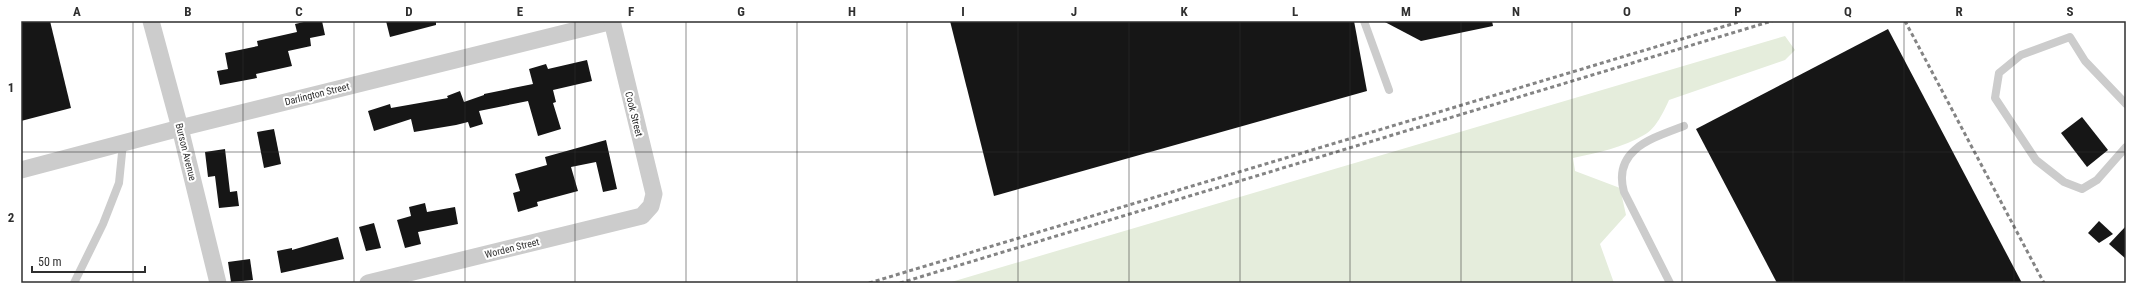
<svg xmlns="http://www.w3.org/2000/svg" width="2147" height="304" viewBox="0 0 2147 304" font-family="'Roboto Condensed',sans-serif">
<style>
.green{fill:#e5eddc}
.building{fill:#161616}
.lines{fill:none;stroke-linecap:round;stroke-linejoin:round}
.lane{stroke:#ccc;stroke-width:8}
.street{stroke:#ccc;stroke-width:17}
.rail{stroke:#848484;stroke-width:3;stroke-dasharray:4 3;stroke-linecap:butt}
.grid{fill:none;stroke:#2f2f2f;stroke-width:1;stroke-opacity:0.55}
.labels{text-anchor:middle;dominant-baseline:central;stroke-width:4;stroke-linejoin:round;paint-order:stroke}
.street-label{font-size:10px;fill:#2f2f2f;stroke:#fff}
.neatline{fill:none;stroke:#2f2f2f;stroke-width:1.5}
.grid-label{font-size:13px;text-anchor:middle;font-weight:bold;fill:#2f2f2f}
</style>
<rect width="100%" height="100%" fill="#fff"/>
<path class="green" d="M1785,36L1795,50L1785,60L1669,100C1664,111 1656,129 1644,135C1624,147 1597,153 1573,158L1575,171L1620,188L1626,215L1600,244L1614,283H1569L1567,281L1565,283H948Z"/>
<g class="building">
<polygon points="21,21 50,21 71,108 21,121"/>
<polygon points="308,21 322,21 325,35 310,38 311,46 288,51 292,66 256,74 257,78 220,85 217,71 228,69 225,53 258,46 257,41 297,32 295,24"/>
<polygon points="386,21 436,21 436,25 390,37"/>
<polygon points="950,21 1354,21 1367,91 994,196"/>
<polygon points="1383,21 1492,21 1493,26 1421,41"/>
<polygon points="1888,29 2022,283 1777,283 1696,129"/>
<polygon points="587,60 592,81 553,90 556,102 553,103 561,129 538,136 528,101 479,111 483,124 470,128 468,122 456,125 414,132 411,119 374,131 368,111 390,104 391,108 448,98 447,96 460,91 464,102 484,95 484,94 533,84 529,69 546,64 548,69"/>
<polygon points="2082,117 2108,150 2087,167 2061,133"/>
<polygon points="274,129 281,164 264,168 257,132"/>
<polygon points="606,140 617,189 603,192 596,162 571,167 578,191 537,202 538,206 518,212 513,193 520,191 515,174 547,165 545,157"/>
<polygon points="225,149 230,192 237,191 239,206 219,208 215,176 208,177 205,152"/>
<polygon points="425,203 427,212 455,207 458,224 418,232 421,244 405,248 397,220 411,216 409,207"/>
<polygon points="2099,221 2113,234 2099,243 2088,233"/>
<polygon points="374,223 381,248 366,251 359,227"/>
<polygon points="2126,226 2126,259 2109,244"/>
<polygon points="338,237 344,259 281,273 277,251 292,248 292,250"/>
<polygon points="250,259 253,280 231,282 228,262"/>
</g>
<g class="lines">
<g class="lane">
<polyline points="1364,21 1389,90"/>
<polyline points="2126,104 2085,61 2070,37 2021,55 1999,73 1995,98 2036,160 2064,182 2082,189 2097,180 2126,147"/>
<polyline points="74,283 103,224 119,183 123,143"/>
<path d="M1670,283L1624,192C1612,149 1653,138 1684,126"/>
</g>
<g class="street">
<polyline points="151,21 180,128 218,283"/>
<polyline points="21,170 180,128 613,21"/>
<polyline points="368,283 642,216 651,206 654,194 612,21"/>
</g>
<g class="rail">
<polyline points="1905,21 2044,283"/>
<polyline points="869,283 1742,21"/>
<polyline points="900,283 1772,21"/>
</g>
</g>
<path class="grid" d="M133,21V283M243,21V283M354,21V283M465,21V283M575,21V283M686,21V283M797,21V283M907,21V283M1018,21V283M1129,21V283M1240,21V283M1350,21V283M1461,21V283M1572,21V283M1682,21V283M1793,21V283M1904,21V283M2014,21V283M21,152H2126"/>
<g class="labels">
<g class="street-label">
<text transform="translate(317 94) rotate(-14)">Darlington Street</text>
<text transform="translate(634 114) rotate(76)">Cook Street</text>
<text transform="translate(186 152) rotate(76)">Burson Avenue</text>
<text transform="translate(512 248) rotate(-14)">Worden Street</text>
</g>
</g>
<rect width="2147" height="304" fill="none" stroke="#ffffff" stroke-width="44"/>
<path d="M32 266v6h113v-6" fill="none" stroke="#2f2f2f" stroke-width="2"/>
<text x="38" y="266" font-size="12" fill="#2f2f2f" stroke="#ffffff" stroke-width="3" paint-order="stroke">50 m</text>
<rect x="22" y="22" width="2103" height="260" class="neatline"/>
<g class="grid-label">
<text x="77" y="16">A</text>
<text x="188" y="16">B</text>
<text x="299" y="16">C</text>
<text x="409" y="16">D</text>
<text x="520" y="16">E</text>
<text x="631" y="16">F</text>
<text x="741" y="16">G</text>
<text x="852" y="16">H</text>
<text x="963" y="16">I</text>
<text x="1074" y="16">J</text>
<text x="1184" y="16">K</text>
<text x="1295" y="16">L</text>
<text x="1406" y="16">M</text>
<text x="1516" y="16">N</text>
<text x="1627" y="16">O</text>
<text x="1738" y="16">P</text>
<text x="1848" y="16">Q</text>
<text x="1959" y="16">R</text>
<text x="2070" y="16">S</text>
<text x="11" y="92">1</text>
<text x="11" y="222">2</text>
</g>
</svg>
